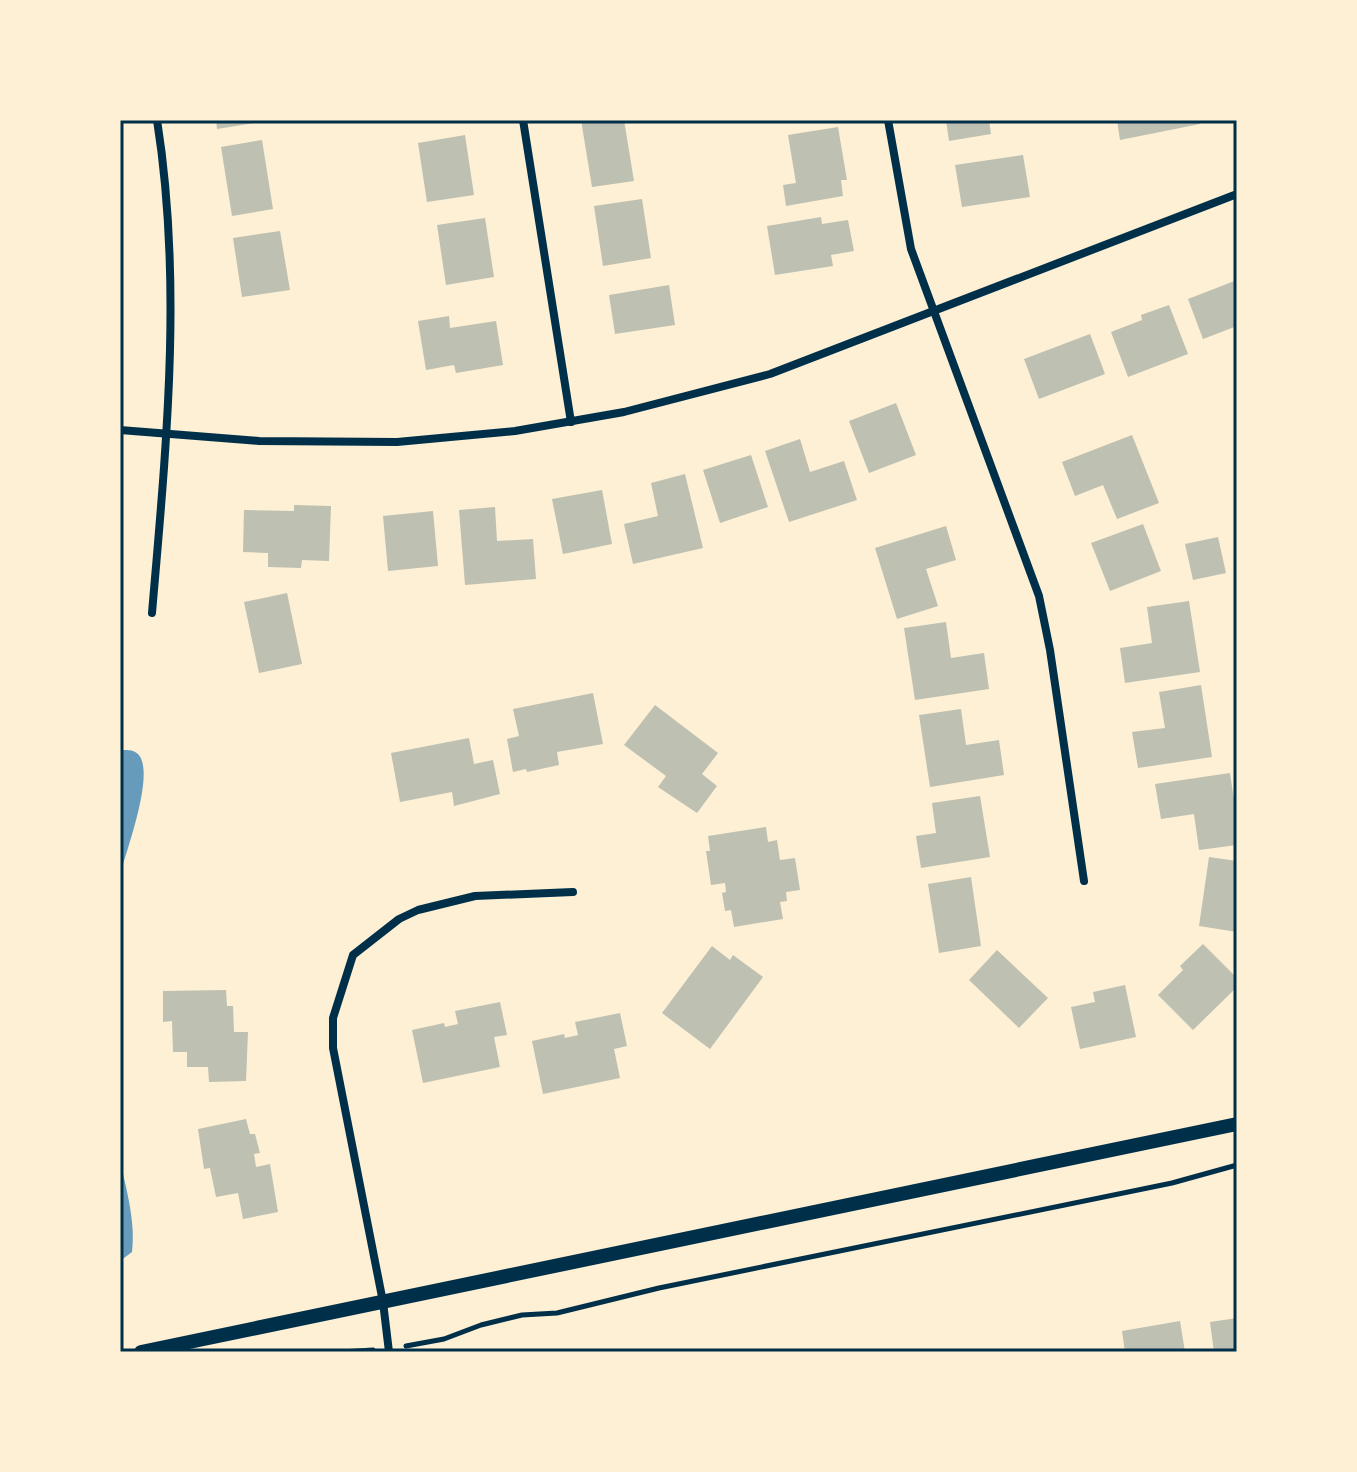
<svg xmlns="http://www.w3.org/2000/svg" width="1357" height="1472" viewBox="0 0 1357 1472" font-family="'Varela Round',sans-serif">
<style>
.water{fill:#669bbc}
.building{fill:#bec0b2}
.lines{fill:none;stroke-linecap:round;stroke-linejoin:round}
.path{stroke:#003049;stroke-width:5}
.minor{stroke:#003049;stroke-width:8}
.tertiary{stroke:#003049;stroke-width:14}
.neatline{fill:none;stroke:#003049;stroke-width:3}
</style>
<rect width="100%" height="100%" fill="#fdf0d5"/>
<g class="water">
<path d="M120,750C126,750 133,749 138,754C156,772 126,851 120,875Z"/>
<path d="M120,1159C126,1189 136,1222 132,1252L120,1261Z"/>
</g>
<g class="building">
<polygon points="216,120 261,120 261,122 217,129"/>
<polygon points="581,120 624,120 634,181 592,187"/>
<polygon points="946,120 989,120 991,134 949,141"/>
<polygon points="1117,120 1200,120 1200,124 1120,140"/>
<polygon points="838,127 847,180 841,180 843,196 786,206 783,185 796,183 788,135"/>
<polygon points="465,135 474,195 427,202 418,143"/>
<polygon points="262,140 273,209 232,216 221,147"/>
<polygon points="1023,155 1030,197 962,207 955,165"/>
<polygon points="642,199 651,258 603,266 594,206"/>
<polygon points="821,217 822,224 848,220 854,251 831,255 833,266 775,275 767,226"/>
<polygon points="485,218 494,277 446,285 437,225"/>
<polygon points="280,231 290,290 242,297 233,238"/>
<polygon points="1237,280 1237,326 1203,339 1188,299"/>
<polygon points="669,285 675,325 615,334 609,295"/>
<polygon points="1169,305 1188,354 1128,377 1111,332 1142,320 1141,315"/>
<polygon points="449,316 450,328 496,321 503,365 456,373 454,365 426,370 418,321"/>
<polygon points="1090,334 1105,374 1039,399 1024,359"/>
<polygon points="896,403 916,455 869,473 849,421"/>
<polygon points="1132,435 1159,503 1117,519 1103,485 1075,496 1062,462"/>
<polygon points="800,439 810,472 844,461 857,500 789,522 765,451"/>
<polygon points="751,455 768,507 720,523 703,470"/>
<polygon points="685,474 703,548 633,564 624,524 658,516 651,483"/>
<polygon points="602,490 612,544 563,554 552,499"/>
<polygon points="294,505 331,506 329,561 302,560 301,568 268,567 268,553 243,552 244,510 294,511"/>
<polygon points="495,507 497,541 533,539 536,579 465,585 459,510"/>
<polygon points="433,511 438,566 388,571 383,516"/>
<polygon points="1143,524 1161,571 1110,591 1091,543"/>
<polygon points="946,526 956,560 926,569 938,606 897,619 875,548"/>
<polygon points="1218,537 1226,573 1193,580 1185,544"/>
<polygon points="287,593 302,664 259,673 244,602"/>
<polygon points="1189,601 1200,672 1125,683 1120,648 1152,643 1147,607"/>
<polygon points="946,622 951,658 984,653 989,689 915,700 904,628"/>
<polygon points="1201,685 1212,757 1138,768 1132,732 1165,728 1159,692"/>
<polygon points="593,693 603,744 557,752 559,765 527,772 526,769 513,772 507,739 519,736 513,709"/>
<polygon points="655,705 718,753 702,774 717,786 697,813 658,787 666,776 624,745"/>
<polygon points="961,709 966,745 999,740 1004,775 930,787 919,715"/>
<polygon points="469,738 474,764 493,760 500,794 454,806 452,792 400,802 391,753"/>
<polygon points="1230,773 1237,820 1237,845 1199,850 1194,814 1161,819 1155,784"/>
<polygon points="980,796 990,857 921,868 916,836 936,833 932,803"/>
<polygon points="766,827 768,842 777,840 780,860 795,858 800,890 786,892 787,901 780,902 783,919 734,927 731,910 725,911 722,893 726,892 725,883 711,885 706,851 710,851 708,836"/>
<polygon points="1209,857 1237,861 1237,932 1199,926"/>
<polygon points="971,877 981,946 939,953 928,884"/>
<polygon points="1203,944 1237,978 1237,987 1193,1030 1158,995 1183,970 1180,966"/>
<polygon points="712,946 730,960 733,955 763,977 710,1049 662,1013"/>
<polygon points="997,950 1048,998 1019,1028 969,980"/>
<polygon points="1125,985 1136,1037 1080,1049 1071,1007 1095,1002 1093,992"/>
<polygon points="226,990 227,1006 233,1006 234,1032 248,1032 246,1081 209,1082 208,1067 187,1067 187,1052 173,1052 172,1021 163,1022 163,991"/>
<polygon points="500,1002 507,1035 494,1037 500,1067 423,1083 412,1030 444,1023 445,1027 458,1024 455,1011"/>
<polygon points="620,1013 627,1046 614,1049 620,1078 543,1094 532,1041 564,1034 565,1038 578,1035 575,1022"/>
<polygon points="246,1119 250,1134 255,1134 260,1153 254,1154 256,1167 270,1164 278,1212 243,1219 238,1193 216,1197 210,1168 204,1169 198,1129"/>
<polygon points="1237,1318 1237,1352 1214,1352 1210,1322"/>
<polygon points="1180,1321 1185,1352 1125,1352 1122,1331"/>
</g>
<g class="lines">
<g class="path">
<polyline points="406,1346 444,1339 481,1325 522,1315 557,1313 659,1288 1172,1183 1237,1165"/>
<polyline points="342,1352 373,1350"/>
</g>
<g class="minor">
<polyline points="523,120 571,422"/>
<polyline points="888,120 911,249 1039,596 1050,650 1084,881"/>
<polyline points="120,430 259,441 397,442 515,431 624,412 770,374 1237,194"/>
<path d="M152,613C166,449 183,284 157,120"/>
<polyline points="389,1352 383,1302 333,1048 333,1018 353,955 399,919 418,910 475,896 573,892"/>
</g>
<polyline class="tertiary" points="141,1352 1237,1124"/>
</g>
<rect width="1357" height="1472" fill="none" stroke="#fdf0d5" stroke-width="244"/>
<rect x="122" y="122" width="1113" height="1228" class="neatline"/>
</svg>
